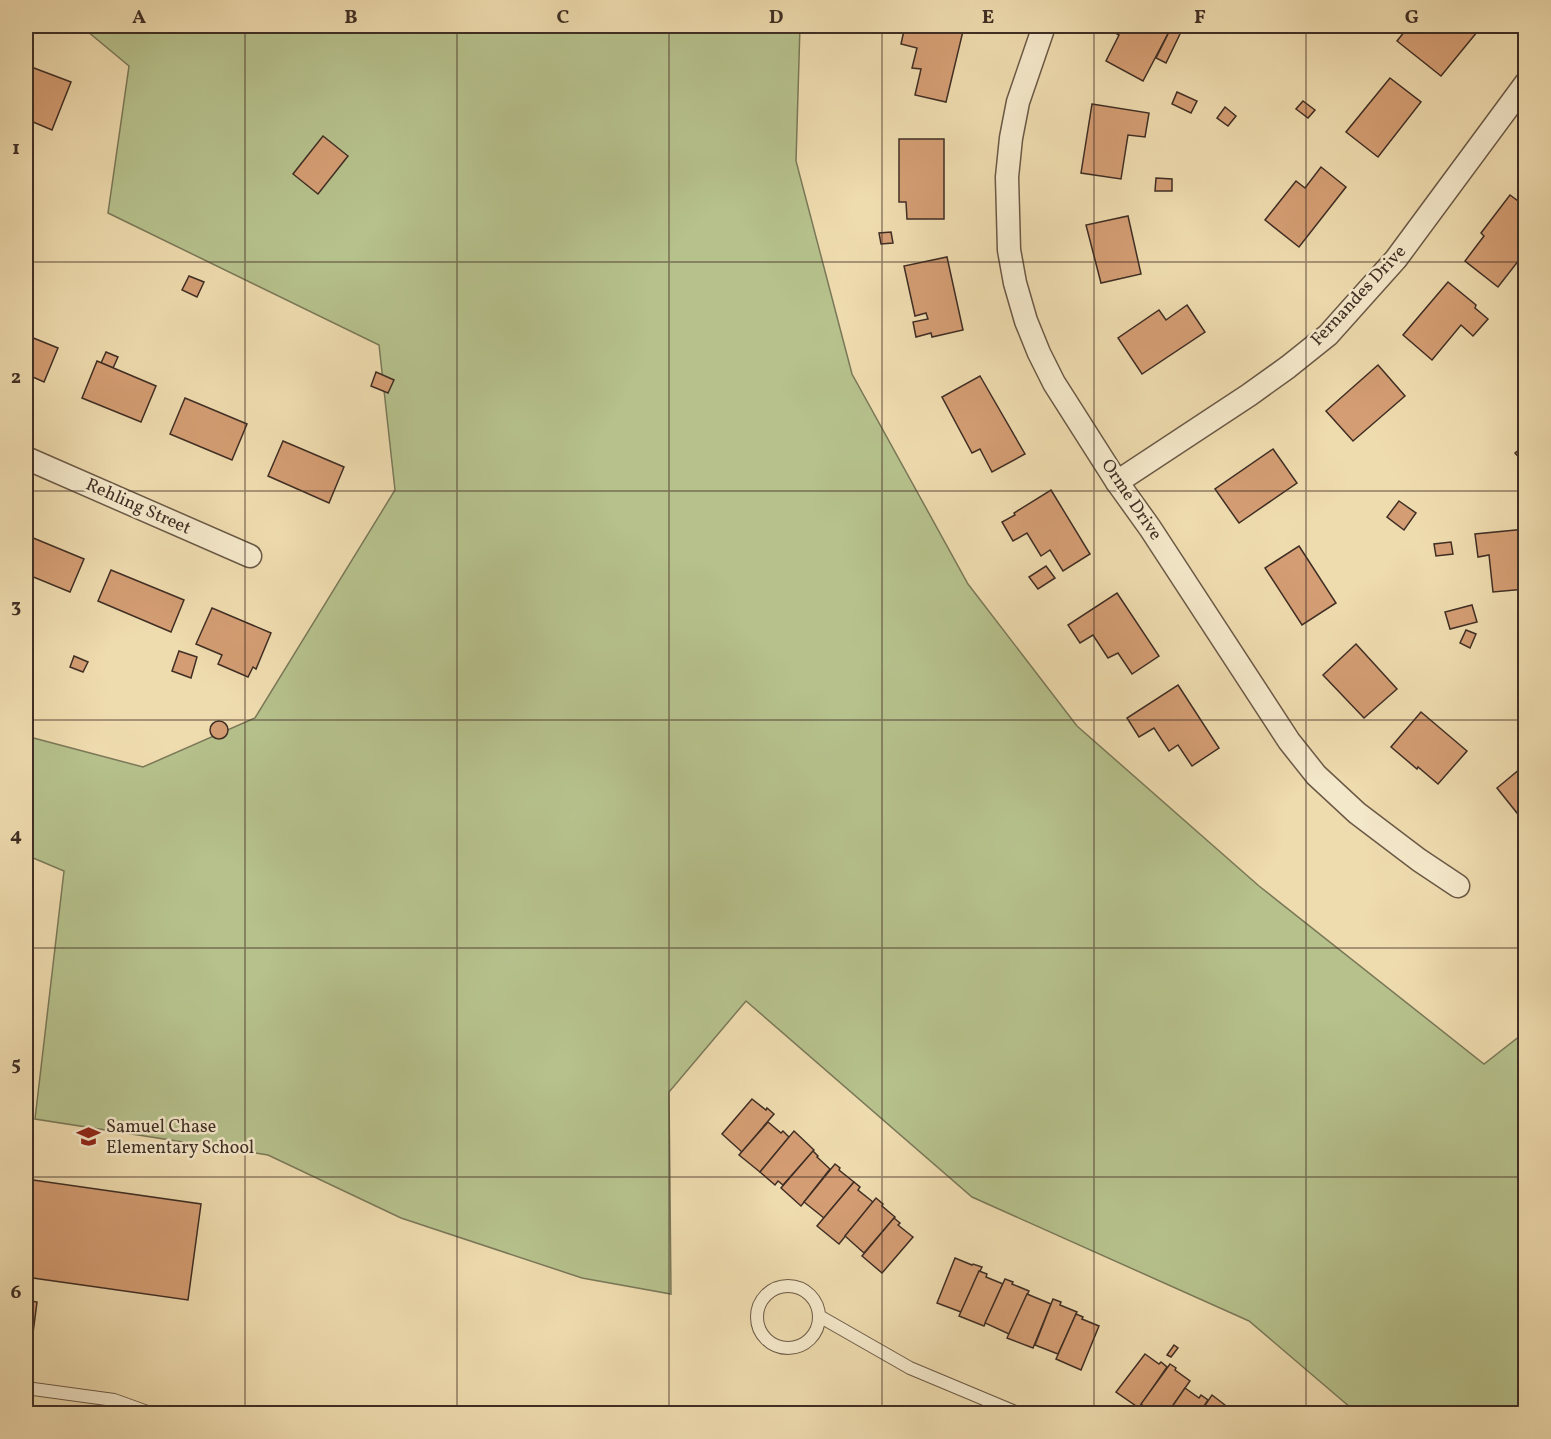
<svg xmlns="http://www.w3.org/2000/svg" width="1551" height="1439" viewBox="0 0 1551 1439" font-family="Vollkorn,serif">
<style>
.green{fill:#b6c18c;stroke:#7a7858;stroke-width:1.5}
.building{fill:#d49d73;stroke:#3f2e24;stroke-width:1.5}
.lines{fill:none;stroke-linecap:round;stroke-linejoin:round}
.lane-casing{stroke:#6b5946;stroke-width:14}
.street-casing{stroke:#6b5946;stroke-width:25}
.lane{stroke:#f4e8ca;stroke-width:12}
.street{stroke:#f4e8ca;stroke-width:22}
.grid{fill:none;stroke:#3f2e24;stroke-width:1.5;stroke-opacity:0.55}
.labels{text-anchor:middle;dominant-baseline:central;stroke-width:5;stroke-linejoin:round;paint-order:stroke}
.street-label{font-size:18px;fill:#3f2e24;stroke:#f4e8ca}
.poi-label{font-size:18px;fill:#3f2e24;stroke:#f4e8ca;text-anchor:start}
.neatline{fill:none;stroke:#3f2e24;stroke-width:2}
.grid-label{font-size:20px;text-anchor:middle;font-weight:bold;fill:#3f2e24}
</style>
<rect width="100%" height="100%" fill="#eedbae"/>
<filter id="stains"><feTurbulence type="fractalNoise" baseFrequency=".00333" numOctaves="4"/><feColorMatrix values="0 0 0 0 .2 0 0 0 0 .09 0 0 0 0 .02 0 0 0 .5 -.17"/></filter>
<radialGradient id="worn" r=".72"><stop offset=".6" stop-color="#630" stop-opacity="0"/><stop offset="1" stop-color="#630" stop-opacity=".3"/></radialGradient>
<polygon class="green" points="81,26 800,26 796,161 852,374 968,584 1077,726 1259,886 1484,1064 1525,1032 1525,1413 1357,1413 1249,1321 972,1197 746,1001 669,1092 671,1294 582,1278 401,1218 268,1155 35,1119 64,871 26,855 26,736 143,767 255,718 395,490 379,345 108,213 129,66"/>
<g class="building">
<polygon points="905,26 956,26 964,27 946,102 915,95 921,69 912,68 917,48 901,44"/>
<polygon points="1122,26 1172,26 1143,81 1106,61 1119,35 1117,34"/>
<polygon points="1409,26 1414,26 1422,32 1427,26 1482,26 1441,76 1397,41"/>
<polygon points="1171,28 1181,32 1166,63 1156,58"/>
<polygon points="26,65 71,82 52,130 26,119"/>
<polygon points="1390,78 1421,102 1378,157 1346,132"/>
<polygon points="1177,92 1197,101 1191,113 1172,104"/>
<polygon points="1303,101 1315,110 1308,118 1296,109"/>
<polygon points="1092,104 1149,113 1145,137 1128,135 1121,179 1081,173"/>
<polygon points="1225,107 1236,116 1228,126 1217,118"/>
<polygon points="323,136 348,156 318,194 293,174"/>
<polygon points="899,139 944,139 944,219 907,219 906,202 899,202"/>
<polygon points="1321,167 1346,187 1299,247 1265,220 1296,181 1305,188"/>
<polygon points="1156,178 1172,179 1172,191 1155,191"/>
<polygon points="1510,195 1526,207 1526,251 1498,287 1465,261 1484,236 1481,233"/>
<polygon points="1128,216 1141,274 1101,283 1086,225"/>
<polygon points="891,232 893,243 881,244 879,233"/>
<polygon points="947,257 963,330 932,337 931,333 916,337 913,322 928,319 926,313 915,316 904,266"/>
<polygon points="189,276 204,282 197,297 182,290"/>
<polygon points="1448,282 1476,305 1475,308 1488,319 1473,336 1461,325 1432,360 1403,335"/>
<polygon points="1187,305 1205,332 1142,374 1118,338 1159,310 1166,320"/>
<polygon points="26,335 58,348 44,382 26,374"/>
<polygon points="106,352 118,357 113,368 101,363"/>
<polygon points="97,361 156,386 141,422 82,398"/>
<polygon points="1378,365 1405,396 1353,441 1326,411"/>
<polygon points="376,372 394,380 388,393 371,386"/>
<polygon points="980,376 1025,454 992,472 980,449 972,453 942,397"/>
<polygon points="185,398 247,424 232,460 170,434"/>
<polygon points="283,441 344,467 329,503 268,476"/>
<polygon points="1526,444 1526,465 1515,453"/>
<polygon points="1273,449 1297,483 1239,523 1215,489"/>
<polygon points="1051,490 1090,554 1063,571 1050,550 1041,556 1027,533 1013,541 1002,522 1015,515 1014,513"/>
<polygon points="1399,501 1416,513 1404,530 1387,517"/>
<polygon points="1526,529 1526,589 1493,592 1489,555 1478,557 1475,534"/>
<polygon points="26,535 84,559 70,592 26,574"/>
<polygon points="1451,542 1453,554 1436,556 1434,544"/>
<polygon points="1299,546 1336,603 1302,625 1265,568"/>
<polygon points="1046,566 1055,578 1038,589 1029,577"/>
<polygon points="111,570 184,600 171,632 98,601"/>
<polygon points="1117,593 1159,656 1132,674 1118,653 1108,658 1093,635 1080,643 1068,625"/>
<polygon points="1472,605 1477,622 1450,629 1445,612"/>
<polygon points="212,608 271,633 256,669 253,667 248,677 218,664 222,655 196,644"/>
<polygon points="1466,630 1476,634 1470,648 1460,643"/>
<polygon points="1356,644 1397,689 1364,718 1323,675"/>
<polygon points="179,651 197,657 191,678 172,671"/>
<polygon points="74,656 88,662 83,672 70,667"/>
<polygon points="1178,685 1219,748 1192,766 1178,745 1169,751 1154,728 1139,737 1127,718"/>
<polygon points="1421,712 1467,751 1438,784 1418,767 1417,769 1391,747"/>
<circle cx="219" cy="730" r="9"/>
<polygon points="1526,764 1526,820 1519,812 1517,813 1497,788"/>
<polygon points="752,1099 766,1110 767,1108 774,1114 742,1152 722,1134"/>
<polygon points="768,1122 781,1133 783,1131 789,1137 760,1172 739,1155"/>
<polygon points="794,1131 814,1150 783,1185 778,1181 775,1185 760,1172"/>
<polygon points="813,1151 818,1156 817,1157 830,1169 801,1206 781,1188"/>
<polygon points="835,1164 840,1168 839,1170 854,1182 824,1218 804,1202"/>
<polygon points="26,1179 201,1204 188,1300 26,1277"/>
<polygon points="854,1182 860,1187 858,1190 873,1202 839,1244 817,1226"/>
<polygon points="876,1198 883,1204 882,1206 895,1217 864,1253 845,1236"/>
<polygon points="894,1218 900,1223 898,1225 913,1237 882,1273 862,1256"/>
<polygon points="955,1258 972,1265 973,1264 982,1267 961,1312 937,1303"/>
<polygon points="979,1271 987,1274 986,1277 1003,1284 984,1326 959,1316"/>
<polygon points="1005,1279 1013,1282 1012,1284 1029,1291 1009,1334 985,1323"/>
<polygon points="1027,1294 1051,1304 1033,1348 1007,1338"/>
<polygon points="1053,1299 1061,1302 1060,1305 1077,1312 1058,1354 1035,1345"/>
<polygon points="26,1300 37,1302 33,1333 26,1332"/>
<polygon points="1076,1314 1083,1317 1082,1319 1099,1326 1081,1370 1056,1359"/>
<polygon points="1174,1345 1178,1348 1171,1357 1167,1355"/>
<polygon points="1145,1354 1159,1364 1161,1362 1167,1367 1139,1408 1116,1392"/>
<polygon points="1170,1364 1176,1368 1175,1370 1190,1381 1167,1414 1154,1414 1141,1404"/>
<polygon points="1185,1388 1199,1398 1201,1395 1208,1400 1199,1414 1167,1414"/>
<polygon points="1212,1395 1234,1412 1232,1414 1199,1414"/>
</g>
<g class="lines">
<defs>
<g id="lane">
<circle cx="788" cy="1317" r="31"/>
<polyline points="819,1316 910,1368 1020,1414"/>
<polyline points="26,1388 114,1400 153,1414"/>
</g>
<g id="street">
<polyline points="1044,26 1018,102 1011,138 1007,177 1009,250 1015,283 1026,321 1039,353 1054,383 1117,482 1150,528 1289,741 1316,775 1357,813 1419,860 1458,886"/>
<polyline points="26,458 250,556"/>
<polyline points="1117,482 1249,395 1288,367 1328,335 1396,259 1526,83"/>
</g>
</defs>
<use href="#lane" class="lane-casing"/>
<use href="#street" class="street-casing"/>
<use href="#lane" class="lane"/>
<use href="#street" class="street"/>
</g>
<path class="grid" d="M245,26V1414M457,26V1414M669,26V1414M882,26V1414M1094,26V1414M1306,26V1414M26,262H1526M26,491H1526M26,720H1526M26,948H1526M26,1177H1526"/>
<defs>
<symbol id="school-bare" viewBox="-9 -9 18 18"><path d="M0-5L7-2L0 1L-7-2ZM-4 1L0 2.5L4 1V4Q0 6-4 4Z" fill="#8f2418" stroke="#f4e8ca" stroke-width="2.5" paint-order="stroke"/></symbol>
</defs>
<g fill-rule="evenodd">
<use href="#school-bare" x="72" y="1120" width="33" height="33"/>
</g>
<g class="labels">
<g class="street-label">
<text transform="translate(1359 296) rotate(-47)">Fernandes Drive</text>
<text transform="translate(1131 500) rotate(56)">Orme Drive</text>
<text transform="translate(138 507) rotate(24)">Rehling Street</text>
</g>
<g class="poi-label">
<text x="106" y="1127">Samuel Chase<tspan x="106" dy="21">Elementary School</tspan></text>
</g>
</g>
<rect width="1551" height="1439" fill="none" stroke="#eedbae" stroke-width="66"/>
<rect x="33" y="33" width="1485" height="1373" class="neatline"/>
<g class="grid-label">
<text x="139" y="23">A</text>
<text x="351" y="23">B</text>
<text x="563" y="23">C</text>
<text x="776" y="23">D</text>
<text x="988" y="23">E</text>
<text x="1200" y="23">F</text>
<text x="1412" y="23">G</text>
<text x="16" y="154">1</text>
<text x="16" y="383">2</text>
<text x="16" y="612">3</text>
<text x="16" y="841">4</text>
<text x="16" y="1070">5</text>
<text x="16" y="1298">6</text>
</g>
<rect width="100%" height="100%" filter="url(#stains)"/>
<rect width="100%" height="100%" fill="url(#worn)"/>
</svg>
